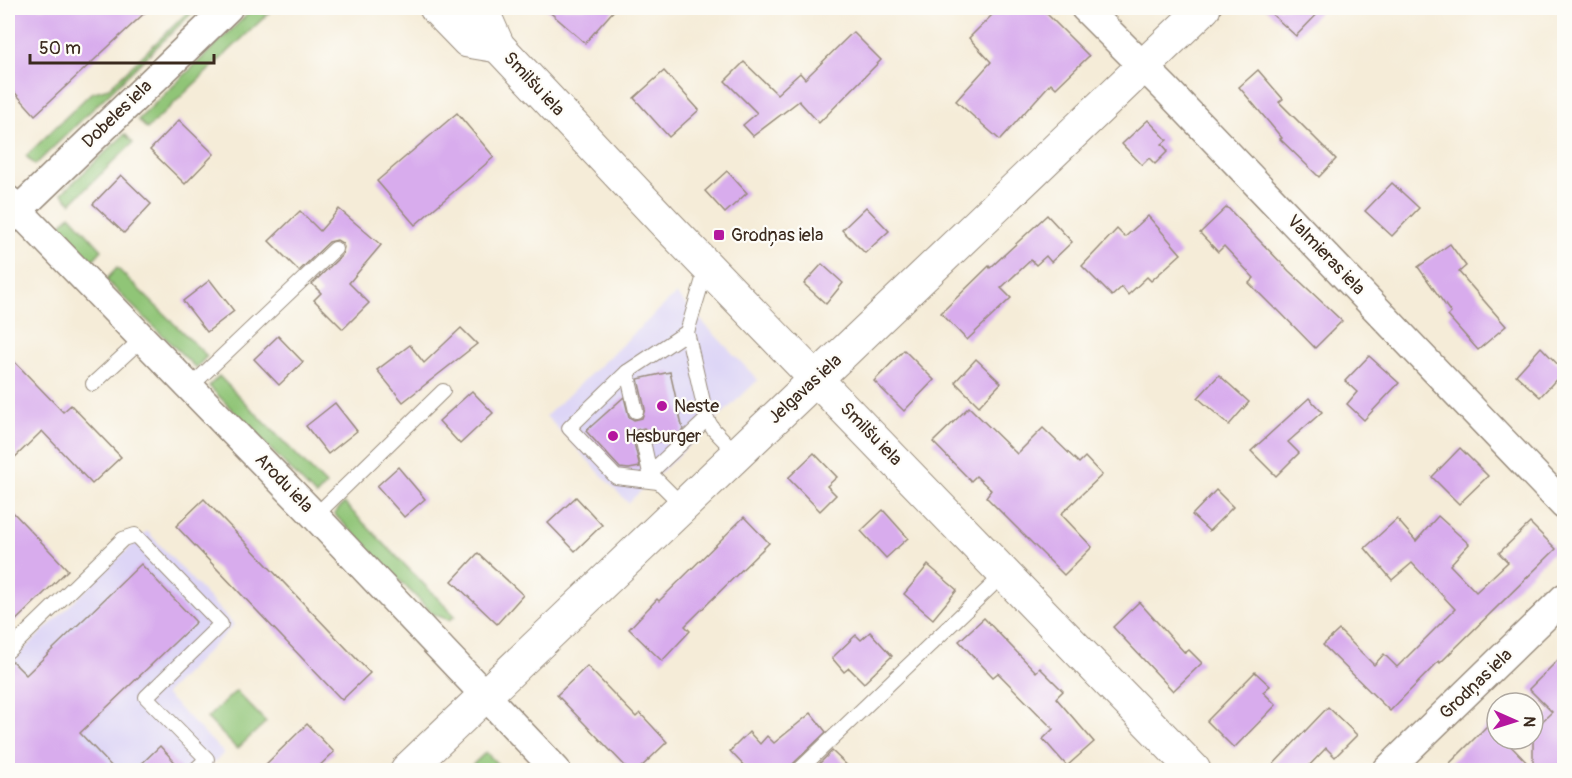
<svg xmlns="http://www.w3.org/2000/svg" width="1572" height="778" viewBox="0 0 1572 778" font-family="Pangolin,sans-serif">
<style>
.built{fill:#ddd5f6}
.green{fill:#90c577;stroke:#66784a;stroke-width:1.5}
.building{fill:#d8aced}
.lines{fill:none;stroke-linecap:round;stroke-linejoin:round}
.service-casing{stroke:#988b7b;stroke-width:16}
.minor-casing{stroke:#988b7b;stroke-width:31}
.tertiary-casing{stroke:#988b7b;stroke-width:35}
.service{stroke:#fff;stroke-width:14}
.minor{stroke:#fff;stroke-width:28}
.tertiary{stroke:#fff;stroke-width:33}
.poi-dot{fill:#b5179e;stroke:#fdfcf7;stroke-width:2}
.labels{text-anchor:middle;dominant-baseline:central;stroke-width:4.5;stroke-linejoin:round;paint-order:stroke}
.street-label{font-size:18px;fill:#3b2a1e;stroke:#fdfcf7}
.poi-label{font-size:18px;fill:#3b2a1e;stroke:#fdfcf7;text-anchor:start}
</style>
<rect width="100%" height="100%" fill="#fdfcf7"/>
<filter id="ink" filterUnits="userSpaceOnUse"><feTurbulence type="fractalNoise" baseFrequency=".0167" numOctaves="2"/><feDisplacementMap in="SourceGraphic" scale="12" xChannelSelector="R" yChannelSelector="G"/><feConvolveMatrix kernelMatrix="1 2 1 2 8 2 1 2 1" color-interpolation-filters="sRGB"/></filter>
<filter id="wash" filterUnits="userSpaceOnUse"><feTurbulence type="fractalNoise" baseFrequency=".008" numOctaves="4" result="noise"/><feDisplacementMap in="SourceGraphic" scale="24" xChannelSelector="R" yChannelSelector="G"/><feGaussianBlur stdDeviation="1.35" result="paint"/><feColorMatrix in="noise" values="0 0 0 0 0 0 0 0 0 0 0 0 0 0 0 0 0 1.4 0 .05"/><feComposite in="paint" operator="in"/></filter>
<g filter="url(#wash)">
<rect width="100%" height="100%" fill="#f5ecd8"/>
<g class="built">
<polygon points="676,294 758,380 628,503 546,416"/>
<polygon points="147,531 234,625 165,694 224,753 206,770 8,770 8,665"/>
</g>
<g class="green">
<polygon points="192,8 197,8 35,165 26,156 91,93 109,88"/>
<polygon points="254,8 270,8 272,10 147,129 138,120"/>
<polygon points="125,134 133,143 71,203 62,193"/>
<polygon points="70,215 102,250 90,263 58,228"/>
<polygon points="117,268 207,356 196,368 106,280"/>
<polygon points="219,376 326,485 316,496 209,386"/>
<polygon points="344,503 455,616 449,620 433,614 334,514"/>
<polygon points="236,691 266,722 237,749 207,718"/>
<polygon points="486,752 503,770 467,770"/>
</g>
<g id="blocks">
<g class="building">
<polygon points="8,8 150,8 35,115 8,85"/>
<polygon points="545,8 616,8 585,43"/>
<polygon points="999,8 1006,15 1014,8 1041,8 1089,56 1056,88 1051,83 1000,140 956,101 991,62 969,38"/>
<polygon points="1265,8 1323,8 1296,36"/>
<polygon points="853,32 881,60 819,123 799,101 753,136 743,125 757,113 725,81 744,62 777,94 800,73 805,79"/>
<polygon points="1258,70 1283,99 1279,102 1336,159 1319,177 1280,139 1282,138 1239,87"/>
<polygon points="664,71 699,110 669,137 634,98"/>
<polygon points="457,113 494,157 415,225 377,181"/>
<polygon points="179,120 214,154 185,184 150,150"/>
<polygon points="1148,120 1167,140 1162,144 1168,151 1155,164 1149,158 1142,165 1122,144"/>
<polygon points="727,171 747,193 725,213 705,191"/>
<polygon points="121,175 151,204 124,233 93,204"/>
<polygon points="1392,183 1419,208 1392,236 1365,211"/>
<polygon points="866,207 889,231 865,253 842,230"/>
<polygon points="1227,207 1289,271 1342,321 1315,348 1277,309 1276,310 1249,283 1254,278 1224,246 1218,252 1200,233"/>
<polygon points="339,209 381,245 349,283 369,303 343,329 314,300 321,293 312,284 342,255 344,247 342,243 337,240 329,242 299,271 269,241 300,211 320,231"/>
<polygon points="1047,215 1072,242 1051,262 1046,256 1036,265 1031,260 1001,288 1011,298 967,340 941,313 989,266 990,268"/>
<polygon points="1148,216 1181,254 1151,281 1147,277 1128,295 1122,287 1112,296 1082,266 1117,229 1125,237"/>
<polygon points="1450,244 1466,266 1459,272 1506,326 1478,350 1448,316 1451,313 1418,267"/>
<polygon points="822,264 843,283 826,304 804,284"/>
<polygon points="210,280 234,311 207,332 183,301"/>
<polygon points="461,328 477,344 403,402 377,370 410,345 424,363"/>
<polygon points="278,336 303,362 279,385 254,359"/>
<polygon points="1541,347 1564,371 1540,397 1516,375"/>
<polygon points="904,350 934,380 904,411 874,381"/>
<polygon points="8,355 63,412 71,405 121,457 92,484 42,431 8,464"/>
<polygon points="1369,356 1399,383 1364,420 1347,404 1357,392 1345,381"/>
<polygon points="976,359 1001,383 979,406 955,382"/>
<polygon points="670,372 683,430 673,438 653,443 648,431 644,428 636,430 633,439 640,467 629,469 620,468 586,431 624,397 629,417 634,420 642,418 645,409 638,379"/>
<polygon points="1219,375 1249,402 1229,425 1198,398"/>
<polygon points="472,391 493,413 460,444 439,421"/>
<polygon points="1309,398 1322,412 1288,442 1299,453 1276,476 1251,451"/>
<polygon points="335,403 357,431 328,454 306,426"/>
<polygon points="969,407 1017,454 1043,428 1079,463 1085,457 1102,475 1061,514 1092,547 1064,575 986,497 991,490 976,476 971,481 933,442"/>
<polygon points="1460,448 1488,476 1459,504 1432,477"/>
<polygon points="814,453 837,477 827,486 836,495 820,511 788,478"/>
<polygon points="398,467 425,499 404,517 377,486"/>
<polygon points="1216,490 1233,507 1209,531 1192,515"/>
<polygon points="576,497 602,525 575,551 548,523"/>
<polygon points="204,499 370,673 342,700 176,526"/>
<polygon points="8,507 68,570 8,628"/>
<polygon points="883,510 908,538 886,558 861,531"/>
<polygon points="1438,516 1469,544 1450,565 1476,592 1508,562 1499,553 1530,523 1556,549 1440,663 1439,661 1390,711 1323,645 1339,630 1374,665 1384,654 1397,667 1455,609 1412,563 1392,580 1365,548 1397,519 1416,541"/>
<polygon points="744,517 769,543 685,626 690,631 662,661 629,629 657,599 659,601"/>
<polygon points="478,553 523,595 497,624 452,581"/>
<polygon points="141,564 196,622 80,733 116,771 17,771 8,761 8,660 11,660 26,675"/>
<polygon points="928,565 957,590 933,619 904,594"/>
<polygon points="1139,602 1185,653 1189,650 1202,663 1173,691 1113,627"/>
<polygon points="984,618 1036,672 1040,668 1063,691 1056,698 1094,742 1067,766 1043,739 1053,729 998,673 993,677 959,641"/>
<polygon points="870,632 892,656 864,683 849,668 844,672 832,658 856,635 861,640"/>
<polygon points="1564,654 1564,771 1442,771 1489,724 1497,732 1497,739 1504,739 1533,769 1533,730 1552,712 1529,689"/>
<polygon points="587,666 636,717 640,713 667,742 637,771 630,771 557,695"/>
<polygon points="1255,672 1270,686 1263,692 1276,705 1234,748 1207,721"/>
<polygon points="1328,707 1357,735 1335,757 1326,748 1304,771 1267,771"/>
<polygon points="811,713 826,732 793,764 790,771 749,771 730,751 749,732 760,744 767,736 774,743"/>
<polygon points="307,724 334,752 314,771 259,771"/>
<polygon points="160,746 183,771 134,771"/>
<polygon points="832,751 853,771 812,771"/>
</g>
</g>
</g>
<g filter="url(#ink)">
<use href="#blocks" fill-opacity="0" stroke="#988b7b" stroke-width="1.5"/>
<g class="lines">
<defs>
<g id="service">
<polyline points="706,269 687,332 707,419 713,429 737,454"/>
<polyline points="627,372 569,428 616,477 658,482"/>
<polyline points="93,384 143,338"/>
<polyline points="190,387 335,249"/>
<polyline points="636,411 627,372 687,332"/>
<polyline points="642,437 650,473 683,506"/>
<polyline points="650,473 707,419"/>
<polyline points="315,516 443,391"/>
<polyline points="8,651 123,539 135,535 221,624 146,697 207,759 195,770"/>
<polyline points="799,770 1005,573"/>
</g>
<g id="minor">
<polyline points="1085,8 1166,89 1564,505"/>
<polyline points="8,200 315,516 556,770"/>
<polyline points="8,220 228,8"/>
<polyline points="1387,770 1564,598"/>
</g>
<g id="tertiary">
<polyline points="436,8 468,41 498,46"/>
<polyline points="475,8 486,19 498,46 664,222 1194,770"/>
<polyline points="407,770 1204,8"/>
</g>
</defs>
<use href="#service" class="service-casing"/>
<use href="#minor" class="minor-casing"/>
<use href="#tertiary" class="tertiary-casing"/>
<use href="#service" class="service"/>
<use href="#minor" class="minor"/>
<use href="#tertiary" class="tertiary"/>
</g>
</g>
<g class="poi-dot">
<rect x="713" y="229" width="12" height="12" rx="3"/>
<circle cx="662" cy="406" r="6"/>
<circle cx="613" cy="436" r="6"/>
</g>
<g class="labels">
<g class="street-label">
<text transform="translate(534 84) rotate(47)">Smilšu iela</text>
<text transform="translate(117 114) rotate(-44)">Dobeles iela</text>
<text transform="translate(1326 255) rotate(46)">Valmieras iela</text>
<text transform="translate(805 389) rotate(-43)">Jelgavas iela</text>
<text transform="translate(871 434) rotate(46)">Smilšu iela</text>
<text transform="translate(284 483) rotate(46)">Arodu iela</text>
<text transform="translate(1476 684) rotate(-44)">Grodņas iela</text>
</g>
<g class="poi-label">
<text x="731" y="235">Grodņas iela</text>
<text x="674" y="406">Neste</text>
<text x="625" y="436">Hesburger</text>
</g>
</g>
<rect width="1572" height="778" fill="none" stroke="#fdfcf7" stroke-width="30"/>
<g transform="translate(1515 721) rotate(93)"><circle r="28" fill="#fdfcf7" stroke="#afa8a0" stroke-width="1.5"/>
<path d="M0-4.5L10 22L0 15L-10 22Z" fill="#b5179e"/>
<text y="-9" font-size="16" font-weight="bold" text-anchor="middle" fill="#3b2a1e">N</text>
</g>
<path d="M30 54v9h184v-9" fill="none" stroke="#3b2a1e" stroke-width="3"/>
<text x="39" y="54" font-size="18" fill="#3b2a1e" stroke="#fdfcf7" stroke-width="4.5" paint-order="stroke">50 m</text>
</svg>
